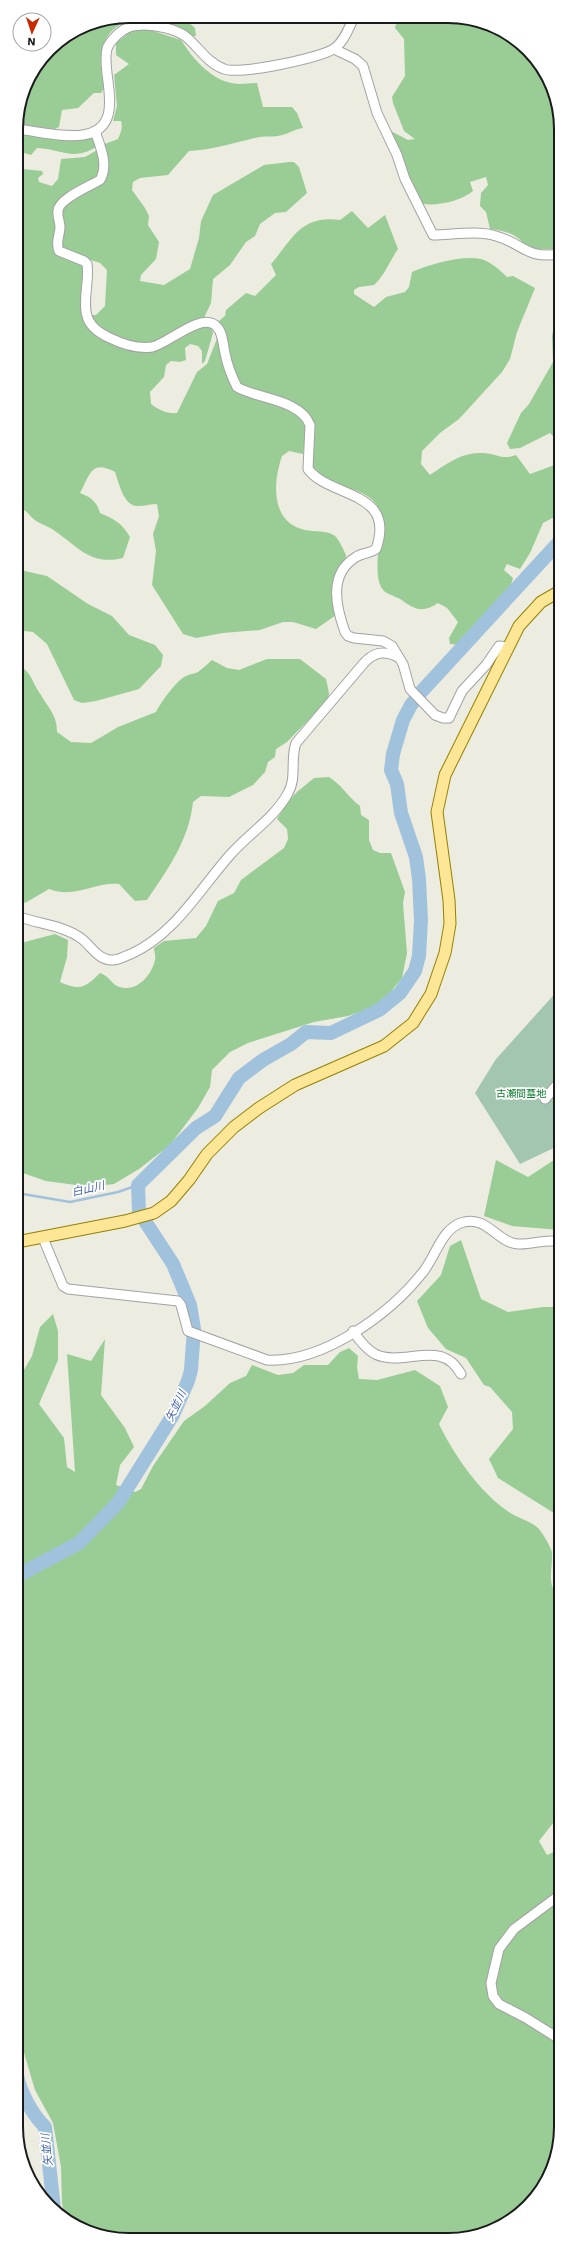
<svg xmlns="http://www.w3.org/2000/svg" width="577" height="2256" viewBox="0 0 577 2256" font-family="'Work Sans','Noto Sans JP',sans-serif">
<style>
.forest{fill:#99cd95}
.cemetery{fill:#a2c6af}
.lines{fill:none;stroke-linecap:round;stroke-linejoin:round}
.stream{stroke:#a0c2dc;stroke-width:2.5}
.river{stroke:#a0c2dc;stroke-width:14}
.minor-casing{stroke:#a2a2a2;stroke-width:11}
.major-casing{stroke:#938100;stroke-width:13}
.minor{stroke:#fff;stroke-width:9}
.major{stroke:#fde696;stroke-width:11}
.labels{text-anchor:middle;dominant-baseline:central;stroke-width:3.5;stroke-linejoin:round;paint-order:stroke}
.park-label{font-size:10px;fill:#0a792a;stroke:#fff}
.water-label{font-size:11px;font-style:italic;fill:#4865ab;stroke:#fff}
.rim{fill:none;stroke:#1b1b1b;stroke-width:2}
</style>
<rect width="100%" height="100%" fill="#edece1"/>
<g class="forest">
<path d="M129,16H187V21L195,28L196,36H192C165,17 111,7 102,51C99,63 102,76 104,88L101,93H94L78,108L62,110L59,127L55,129L16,124L28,79L49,49L86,25Z"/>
<path d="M398,18H470L504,31L533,54L560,114V249H536L525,247C520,234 502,230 490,229L486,212L480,206L481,193L488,185L486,177L470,182L473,191C461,201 438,206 423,204L407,173L389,130L408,140L415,139L404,131L393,103L392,97L405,76L404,39L395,28Z"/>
<path d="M134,29L150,30L181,40C193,59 213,83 239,84C245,84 251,83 257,83L263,107H292L297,113L303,128C295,129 290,133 282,135C274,138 264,135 255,138C233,143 212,150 189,151L168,175L140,178L133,182L132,190L145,208L149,216L148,225L159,242L156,259L141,275L140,281L164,285L190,269L199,238L201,221L213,195L264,165L289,162H294L299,167L307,193L286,212L275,213L260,224L255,236L246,242L230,265L213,279L211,303L203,320L159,344L129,343L101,332L88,315H96L105,306L107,270L100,263L60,250V209L101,181L102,145L118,139C121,132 123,128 121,121H113L117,106L114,75L129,64L116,55V43Z"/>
<path d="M16,133L76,140L92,137L97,140L98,146C72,162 63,149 37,148L31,155L24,153L16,156Z"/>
<path d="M99,149L101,153L99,179L61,200L55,246L84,264L87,322L140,349L196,326L211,327L213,333L205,361L202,364V351L198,346L190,344L185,348L186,360L180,362L171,361L166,365L164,377L150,392L151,404C159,410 167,414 177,413L197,372L207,364L218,336L233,384L294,411L307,423L303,454L289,451L282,456C273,482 270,522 305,530C314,532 327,530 335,536C340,541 343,549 346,555L336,615L316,629L293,622H283L260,630L223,633L196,638L183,634L152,585L156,551L153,534L159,516L157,504C151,504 145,506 139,506C124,508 119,483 115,472C91,459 90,475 80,493C91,497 97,502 100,513C114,519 122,523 130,537L123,558C89,566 78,546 52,529C47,526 41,524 36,521C29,516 26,508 16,507V206L18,194L16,193V172L22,169L42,171L43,174L38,178L39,182L52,186L58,179L61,159L85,157Z"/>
<path d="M352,211L368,228L385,215L398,249C389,262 385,275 374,285L359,287L354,290V294L374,307L386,297L405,292L409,287L412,272C430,264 462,255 481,259C491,262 500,270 507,277L513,276L535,288L517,332L510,359L502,372L459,419L440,433L422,451L421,464L430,475C445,465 460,453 480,453C495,452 501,461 516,455L530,474L560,463V514L543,523L530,553L520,569L507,564L504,570L513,578L510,589L458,645L450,644L449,638L458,622L447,608L438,603C424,612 417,611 403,601C398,597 389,595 384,591C368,574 388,522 376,504C362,485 330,488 313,474L310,419L240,386L219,325V321L225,316L226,310L246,293L255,296L276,275L271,264C293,239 300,215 340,220Z"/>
<polygon points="560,295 560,443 550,433 520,448 510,449 507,443 521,413 529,404 553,362 552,336"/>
<polygon points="16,569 47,576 88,604 112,616 129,635 155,645 163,655 161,666 139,689 96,701 82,703 74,700 47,644 33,632 16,630"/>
<path d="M267,659H300L326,679L329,693L328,700L287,742L276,749L275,757L268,762L265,772L253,785L229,797L201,796L193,802C189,840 168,869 147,900L135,901L119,884C93,882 76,899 49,889L25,903L17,898L16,663C33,673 31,681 41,695C49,709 57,715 57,732L71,742L91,743L118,727L156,712C161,702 176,681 186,676C190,674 194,674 198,672C203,668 208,664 212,660L227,668L239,670Z"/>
<path d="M329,777C342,785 348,797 360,806L361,815L369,820V840L373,850L380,853H391L405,892L403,903L407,953L402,978L389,994L369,1009L348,1016L314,1022L248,1043L230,1052L212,1070L210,1087L198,1108L170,1145L139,1169L114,1184L91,1187L46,1181L17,1171V944L55,934L68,940L67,957L60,982C80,991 85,988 100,973C110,977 111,983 117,986C135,994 151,977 155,960C156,956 154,951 154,948L164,941L196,938L206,926L218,901L234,893L241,880L284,848L288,839L287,829L277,819L287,802L297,792L314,778Z"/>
<polygon points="560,1156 560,1230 512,1226 484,1216 496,1160 528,1177"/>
<polygon points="461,1240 481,1299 508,1312 543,1307 560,1307 561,1520 557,1515 498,1478 489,1459 513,1429 512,1412 490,1387 484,1385 466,1358 446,1349 428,1328 417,1301 441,1275 450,1246"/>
<path d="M53,1314L58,1331V1360L39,1404L64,1438L67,1467L75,1472L67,1354L91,1361L105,1339L101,1395L125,1428L134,1447L120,1465L116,1485L135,1492L141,1489L153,1466L184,1421L205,1406L230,1383L246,1376L252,1365L278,1375L293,1373L304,1365H328L340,1352L349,1348L358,1356L357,1367L359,1379L377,1380L415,1370L440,1386L448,1407L439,1424C454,1455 480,1493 509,1512C517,1518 531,1521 538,1528C542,1532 551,1547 552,1552C553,1572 545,1583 561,1601V1813L539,1841L547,1855L561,1849V2134L552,2170L533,2202L498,2228L463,2239L107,2238L64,2215L62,2203L61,2167L53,2123L35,2090L17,2029V1382L32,1356L40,1327Z"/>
</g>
<polygon class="cemetery" points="560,988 560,1145 520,1164 475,1093 496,1059"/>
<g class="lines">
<polyline class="stream" points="17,1193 70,1202 118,1192 138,1185"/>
<g class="river">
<polyline points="17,1576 79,1543 118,1503 173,1415 188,1381 191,1370 194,1329 190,1305 173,1264 139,1212 138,1185 196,1128 215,1116 239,1078 263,1060 291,1044 306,1032 331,1033 379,1010 400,993 415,971 419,956 421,920 419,879 416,857 401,813 397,784 391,770 393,754 403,720 411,705 422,691 560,541"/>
<path d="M17,2075C20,2092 32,2114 45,2127L54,2209"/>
</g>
<defs>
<g id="minor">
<path d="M334,49L355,59L363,66L377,113L397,155L405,179L433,235C452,235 477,230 496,236C524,244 525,259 560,254"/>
<path d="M16,129C37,131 62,138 83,135C129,128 100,73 107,49C108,44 113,39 117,35C125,27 133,25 144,25C156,25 175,29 185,36C198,46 207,63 224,69C239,75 322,58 335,48C344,41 349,28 354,17"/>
<path d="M95,131C100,146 109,165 100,180C90,186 58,199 58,211C57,216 60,222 60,227C60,236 55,242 59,251L84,261L87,264C90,280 82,300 87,316C90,327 101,334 110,338C122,344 138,349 152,347C168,344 203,310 217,327C223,333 223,345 225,353C227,364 232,377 237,387C257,399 300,399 310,425L308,469C329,498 397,490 376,549C371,553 362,553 356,557C328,574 336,607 345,632L348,636L354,638L383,641L392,646L403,664L410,689L435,715L443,718H449L462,691L486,665L499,646L508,647"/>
<path d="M17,916C37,924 64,925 82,939C92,947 99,961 113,960C119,960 125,956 131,954C175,934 199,890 230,855C249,833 274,819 288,793C297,778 290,759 296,743L364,663C374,652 384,650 398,657"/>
<polyline points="545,1099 560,1081"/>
<path d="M43,1238L63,1286L68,1289L178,1301L181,1305L188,1331L267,1360C323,1363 390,1314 423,1272C436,1256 442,1227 464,1222C487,1216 498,1243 518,1244C532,1245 547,1238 560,1242"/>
<path d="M353,1331C359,1340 366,1349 375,1354C404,1368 441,1337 461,1374"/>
<polyline points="561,1894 514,1929 499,1949 491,1983 493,1996 499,2004 526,2018 561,2040"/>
<polyline points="21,2155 25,2169"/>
</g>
<polyline id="major" points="17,1242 125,1221 154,1213 171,1201 189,1180 207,1154 234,1127 259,1108 295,1085 384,1046 413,1023 431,994 445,953 450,924 449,900 437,812 445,775 519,626 541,602 560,591"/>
</defs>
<use href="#minor" class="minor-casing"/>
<use href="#major" class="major-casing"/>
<use href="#minor" class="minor"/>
<use href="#major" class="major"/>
</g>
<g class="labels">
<g class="park-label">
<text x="521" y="1093">古瀬間墓地</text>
</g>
<g class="water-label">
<text transform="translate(88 1189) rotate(-13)">白山川</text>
<text transform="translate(176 1406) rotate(-64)">矢並川</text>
<text transform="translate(47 2150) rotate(-96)">矢並川</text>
</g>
</g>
<path d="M0 0H577V2256H0ZM129 23H448A106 106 0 0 1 554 129V2127A106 106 0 0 1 448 2233H129A106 106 0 0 1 23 2127V129A106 106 0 0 1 129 23Z" fill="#fff" fill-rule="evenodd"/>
<path class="rim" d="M129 23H448A106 106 0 0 1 554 129V2127A106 106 0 0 1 448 2233H129A106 106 0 0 1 23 2127V129A106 106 0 0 1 129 23Z"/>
<g transform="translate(32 32) rotate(183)"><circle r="19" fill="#ffffff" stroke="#a4a4a4"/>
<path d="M0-3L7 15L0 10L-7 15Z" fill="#c72900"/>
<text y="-6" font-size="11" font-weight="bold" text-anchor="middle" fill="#1b1b1b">N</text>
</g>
</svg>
